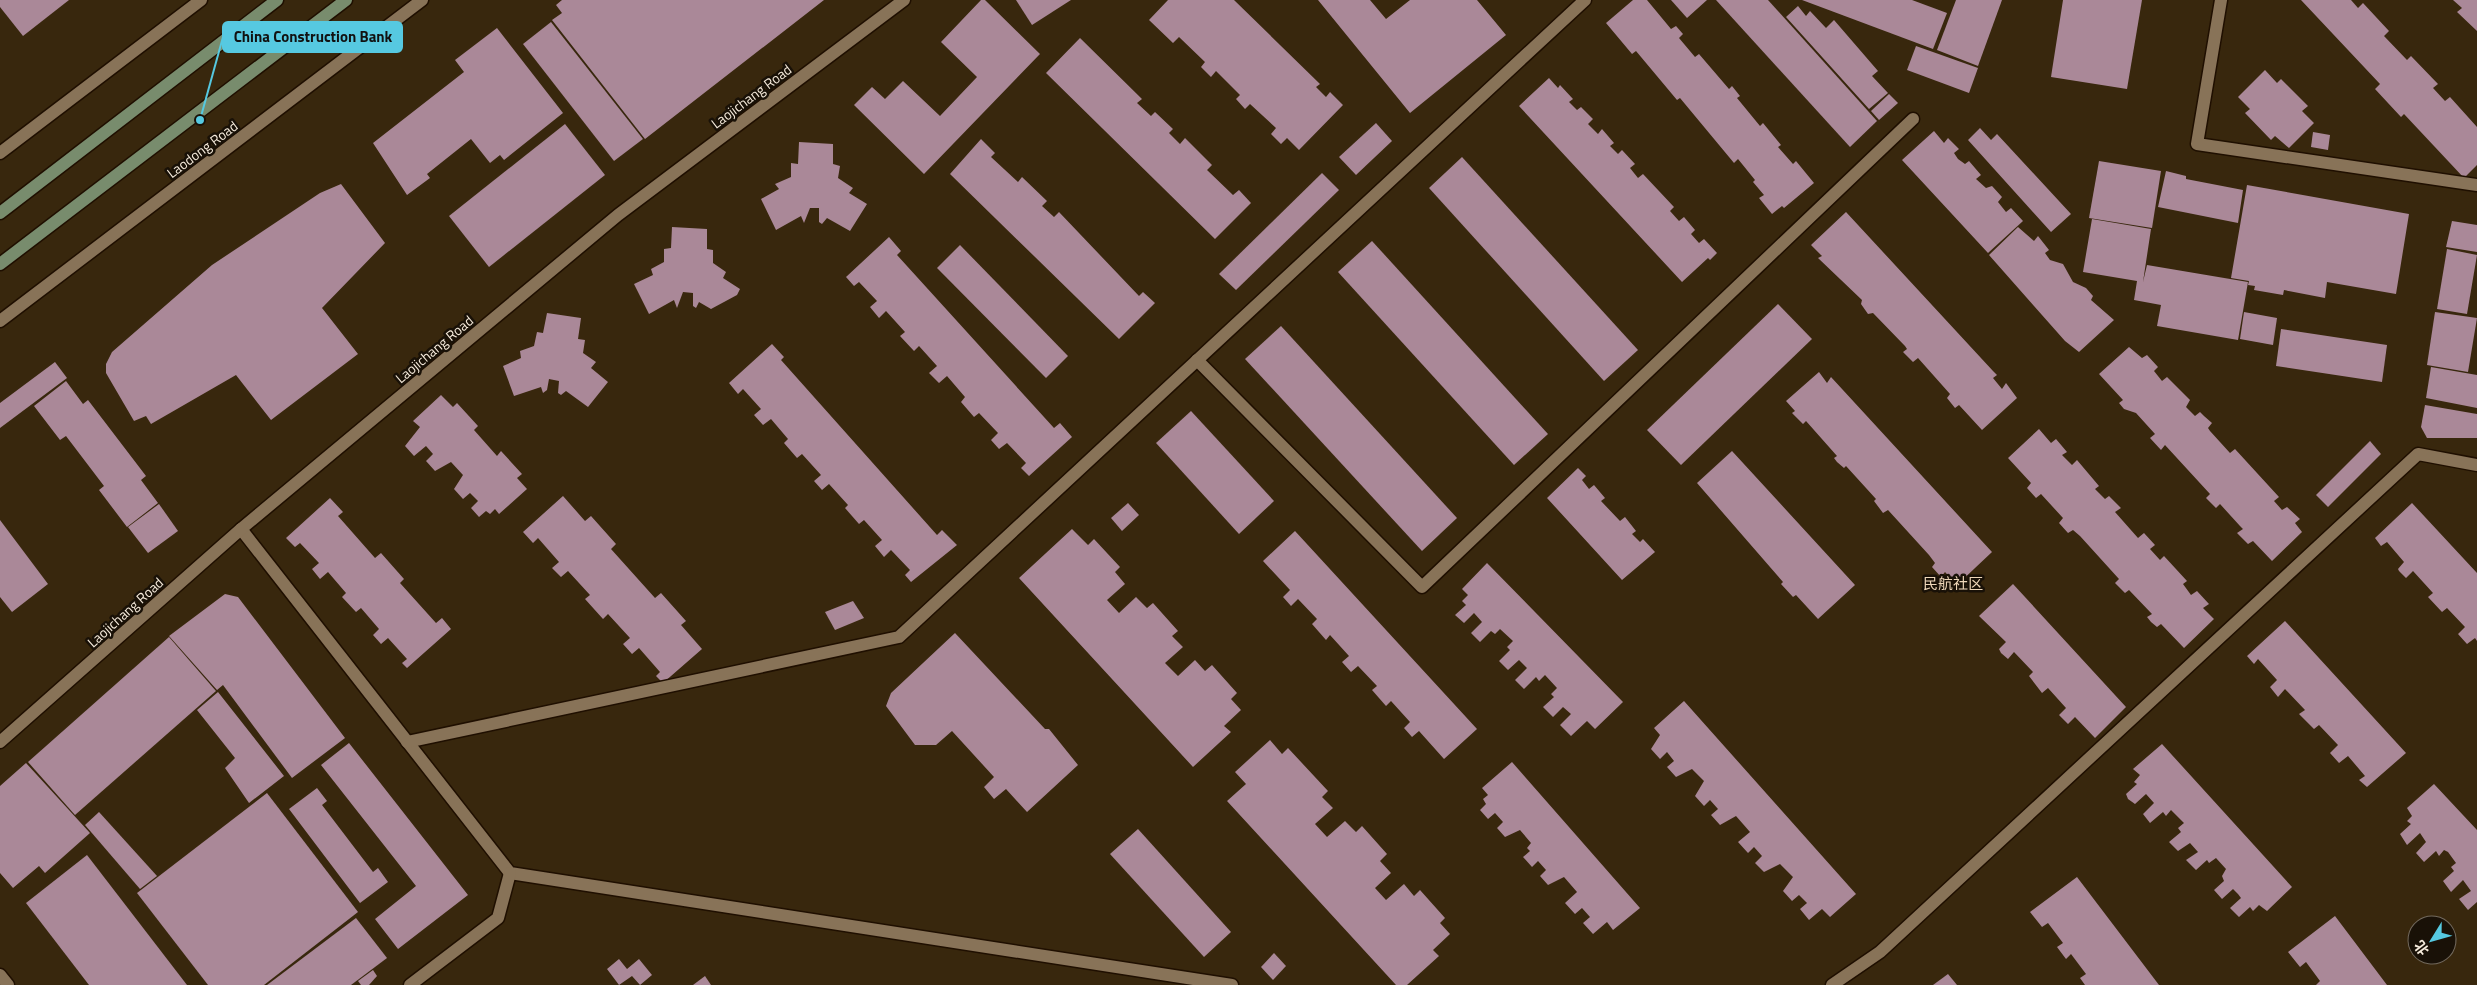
<svg xmlns="http://www.w3.org/2000/svg" width="2477" height="985" viewBox="0 0 2477 985" font-family="'Titillium Web','Noto Sans SC',sans-serif">
<style>
.building{fill:#aa8898}
.lines{fill:none;stroke-linecap:round;stroke-linejoin:round}
.minor-casing{stroke:#1f0f00;stroke-width:15}
.tertiary-casing{stroke:#1f0f00;stroke-width:15}
.secondary-casing{stroke:#1f0f00;stroke-width:15}
.minor{stroke:#887358;stroke-width:12}
.tertiary{stroke:#887358;stroke-width:12}
.secondary{stroke:#788c6d;stroke-width:12}
.labels{text-anchor:middle;dominant-baseline:central;stroke-width:5;stroke-linejoin:round;paint-order:stroke}
.street-label{font-size:14px;fill:#f7ecdd;stroke:#191107}
.neighbourhood-label{font-size:15px;fill:#eed7b9;stroke:#191107}
.leader{fill:none;stroke:#56c9e1;stroke-width:2}
.callout-dot{fill:#56c9e1;stroke:#191107;stroke-width:2}
.callout{fill:#56c9e1;stroke:#56c9e1;stroke-width:2}
.callout-label{font-size:15px;text-anchor:middle;font-weight:bold;fill:#111}
</style>
<rect width="100%" height="100%" fill="#38270d"/>
<g class="building">
<polygon points="0,0 69,0 23,36 0,7"/>
<polygon points="562,0 824,0 645,139 552,20 562,13 556,5"/>
<polygon points="981,0 985,0 1040,54 924,174 854,105 872,87 885,99 903,81 940,116 977,77 941,42"/>
<polygon points="1016,0 1071,0 1032,25"/>
<polygon points="1168,0 1234,0 1320,84 1316,87 1326,97 1330,92 1343,105 1299,150 1287,138 1281,144 1271,134 1276,128 1250,104 1245,109 1236,99 1240,95 1216,71 1211,77 1201,67 1205,62 1179,37 1173,43 1149,20"/>
<polygon points="1318,0 1370,0 1386,19 1410,0 1477,0 1506,35 1410,113"/>
<polygon points="1633,0 1647,0 1671,29 1676,26 1683,34 1679,38 1695,57 1699,54 1729,89 1732,86 1740,96 1737,98 1760,126 1763,123 1781,145 1778,147 1793,164 1796,161 1814,183 1784,208 1782,206 1772,214 1759,198 1764,195 1753,182 1755,180 1738,159 1734,163 1680,98 1677,100 1636,51 1632,54 1606,23"/>
<polygon points="1671,0 1707,0 1687,18"/>
<polygon points="1716,0 1768,0 1877,121 1850,147"/>
<polygon points="1802,0 1912,0 1947,13 1933,49"/>
<polygon points="1956,0 2002,0 1978,66 1937,50"/>
<polygon points="2063,0 2142,0 2127,89 2051,77"/>
<polygon points="2301,0 2351,0 2358,8 2363,3 2389,31 2384,36 2407,60 2411,56 2438,84 2433,88 2445,101 2450,97 2477,127 2477,165 2464,178 2404,114 2401,117 2375,89 2380,84"/>
<polygon points="2453,0 2477,0 2477,31 2457,12 2462,8"/>
<polygon points="1798,6 1806,16 1810,11 1826,28 1834,20 1878,71 1872,76 1888,93 1869,109 1786,17"/>
<polygon points="551,22 643,139 614,161 523,44"/>
<polygon points="497,28 563,113 504,160 500,155 490,163 471,139 427,174 430,178 407,195 373,143 464,72 455,60"/>
<polygon points="1080,38 1142,99 1137,103 1151,116 1155,112 1173,129 1169,133 1180,144 1185,138 1212,165 1207,170 1233,195 1239,190 1251,203 1215,239 1046,73"/>
<polygon points="1916,46 1978,68 1969,93 1907,70"/>
<polygon points="2265,70 2277,83 2281,79 2308,106 2302,111 2314,123 2289,148 2275,136 2271,140 2245,113 2250,109 2238,97"/>
<polygon points="1549,78 1558,88 1560,85 1573,99 1569,102 1577,110 1581,107 1593,119 1588,124 1598,134 1602,129 1614,143 1610,146 1618,154 1622,150 1635,164 1630,168 1638,178 1643,174 1674,207 1670,211 1679,221 1684,217 1695,230 1691,234 1699,243 1704,239 1717,253 1710,260 1708,258 1682,282 1519,106"/>
<polygon points="1889,94 1898,103 1879,120 1871,111"/>
<polygon points="1376,123 1392,141 1356,175 1339,157"/>
<polygon points="565,124 605,175 489,267 449,216"/>
<polygon points="1980,128 1991,140 1997,134 2071,214 2051,232 1968,140"/>
<polygon points="1934,131 1944,143 1948,138 1959,149 1954,153 1958,159 1965,164 1969,161 1981,175 1976,179 1986,188 1992,186 2002,197 1998,202 2006,212 2011,208 2023,221 1988,253 1902,160"/>
<polygon points="2313,132 2330,135 2328,150 2311,147"/>
<polygon points="981,139 995,153 991,157 1018,182 1022,177 1047,201 1042,206 1054,217 1059,212 1139,296 1143,292 1155,303 1119,339 950,174"/>
<polygon points="799,142 833,144 833,164 840,166 838,178 853,188 849,193 867,204 850,231 827,218 822,224 819,222 819,208 810,208 804,223 801,216 776,230 761,199 779,189 775,184 791,177 791,163 798,164"/>
<polygon points="1462,157 1638,350 1604,381 1429,188"/>
<polygon points="2099,161 2161,171 2152,228 2089,218"/>
<polygon points="2166,171 2186,176 2186,179 2243,190 2238,223 2158,207"/>
<polygon points="1322,173 1339,190 1236,290 1219,274"/>
<polygon points="341,184 385,243 322,308 358,354 271,420 236,375 151,424 146,416 134,421 106,373 106,364 112,352 212,265 320,193"/>
<polygon points="2247,185 2409,214 2396,294 2327,282 2325,298 2284,290 2283,295 2254,290 2255,286 2248,285 2249,281 2231,278"/>
<polygon points="1846,212 1993,371 1997,375 1993,378 2002,389 2006,383 2017,398 1982,430 1959,405 1955,408 1947,398 1950,394 1918,358 1913,362 1903,352 1907,349 1905,346 1873,313 1868,314 1861,304 1862,300 1818,258 1822,256 1811,245"/>
<polygon points="2092,219 2151,229 2143,282 2147,265 2248,282 2238,340 2157,326 2161,305 2134,300 2137,281 2083,272"/>
<polygon points="2452,221 2477,225 2477,252 2446,247"/>
<polygon points="672,227 707,229 707,249 713,250 713,263 726,272 723,278 740,289 737,295 711,309 699,302 696,308 693,306 693,293 683,292 677,308 674,300 649,314 634,284 653,275 651,269 664,262 664,249 671,248"/>
<polygon points="2018,227 2034,241 2038,236 2049,250 2045,253 2050,260 2063,264 2073,282 2086,288 2093,296 2091,300 2114,320 2079,352 2065,341 1989,255"/>
<polygon points="889,237 901,251 897,255 1054,428 1060,423 1072,437 1029,476 1021,468 1026,463 1007,443 999,449 991,440 998,433 979,413 974,417 961,402 965,397 947,376 939,383 929,373 937,366 919,346 914,351 900,336 905,332 886,311 879,318 870,307 877,301 859,282 854,286 846,277"/>
<polygon points="1372,241 1548,434 1514,465 1338,272"/>
<polygon points="960,245 1068,356 1046,378 937,268"/>
<polygon points="2447,249 2477,255 2467,314 2437,309"/>
<polygon points="1778,304 1812,339 1681,465 1647,430"/>
<polygon points="2244,312 2277,318 2273,345 2240,339"/>
<polygon points="2435,312 2477,318 2468,372 2427,365"/>
<polygon points="547,313 581,318 578,339 585,340 583,353 596,362 591,368 608,382 588,407 566,391 561,395 558,393 559,381 549,379 547,390 543,393 541,387 514,396 503,366 521,358 520,351 534,346 537,332 543,333"/>
<polygon points="1281,326 1457,518 1422,551 1245,359"/>
<polygon points="2281,329 2387,345 2382,382 2276,366"/>
<polygon points="772,344 784,357 781,360 937,535 942,530 957,545 911,582 905,575 910,570 891,550 884,557 875,546 882,540 864,520 859,524 845,508 848,505 829,484 822,490 814,481 821,475 802,454 797,458 784,443 788,439 771,419 763,425 754,415 761,409 743,389 738,394 729,383"/>
<polygon points="2129,347 2142,358 2147,355 2158,367 2154,371 2162,381 2167,377 2190,400 2186,407 2195,416 2200,412 2204,416 2212,423 2208,428 2210,431 2230,453 2235,449 2279,497 2274,501 2282,510 2287,507 2300,519 2295,523 2302,532 2272,561 2253,541 2248,544 2237,533 2243,529 2240,526 2220,504 2216,508 2206,498 2210,494 2165,445 2161,450 2150,438 2155,434 2136,413 2124,409 2119,403 2123,400 2099,374"/>
<polygon points="55,362 67,378 0,428 0,403"/>
<polygon points="2431,367 2477,375 2477,408 2426,398"/>
<polygon points="1819,372 1827,383 1831,377 1992,552 1957,585 1945,572 1941,577 1932,567 1935,563 1929,555 1888,510 1883,513 1874,501 1876,499 1846,466 1844,468 1837,462 1834,458 1837,456 1806,421 1803,424 1792,413 1795,411 1786,401"/>
<polygon points="66,381 83,404 88,400 146,476 141,480 158,503 127,527 99,490 104,486 66,436 60,440 34,406"/>
<polygon points="441,395 453,407 457,403 478,426 474,430 497,456 501,451 522,474 517,478 527,489 499,514 495,509 490,514 486,511 479,517 471,508 478,501 470,493 463,499 454,489 463,475 451,462 435,471 426,461 433,454 426,446 414,456 405,446 420,427 413,421"/>
<polygon points="2425,405 2477,414 2477,438 2427,438 2421,427"/>
<polygon points="1191,411 1274,501 1239,534 1156,443"/>
<polygon points="2039,429 2051,443 2056,439 2067,452 2062,455 2072,465 2077,460 2099,486 2095,489 2105,499 2109,496 2121,508 2115,512 2138,538 2144,533 2155,545 2150,549 2160,560 2164,556 2187,581 2183,584 2191,595 2197,591 2209,604 2203,608 2214,619 2184,648 2161,624 2157,627 2151,622 2147,617 2152,614 2129,590 2125,593 2115,583 2119,579 2080,536 2073,530 2068,533 2059,523 2063,518 2041,494 2036,498 2027,488 2031,483 2008,458"/>
<polygon points="2370,441 2381,454 2328,507 2316,495"/>
<polygon points="1732,451 1855,585 1818,619 1796,595 1793,597 1781,584 1783,582 1697,483"/>
<polygon points="1578,468 1586,476 1582,480 1589,489 1594,485 1605,498 1601,501 1620,521 1625,517 1636,531 1632,534 1640,542 1643,539 1655,552 1622,580 1547,498"/>
<polygon points="563,496 585,521 591,516 616,544 611,549 655,598 661,593 686,621 681,625 702,649 663,683 656,676 660,672 639,648 632,654 623,644 630,638 608,614 603,619 585,599 590,595 568,571 561,577 552,568 559,562 538,538 533,543 523,532"/>
<polygon points="330,498 343,512 338,516 375,558 381,553 404,579 400,583 436,623 442,618 451,629 407,668 402,663 407,659 388,638 381,644 373,635 379,629 361,608 356,612 342,597 346,593 328,572 320,579 312,569 319,563 300,543 295,547 286,538"/>
<polygon points="1128,503 1139,515 1122,531 1111,518"/>
<polygon points="2412,503 2477,573 2477,641 2475,638 2467,644 2458,634 2465,627 2447,608 2442,612 2428,597 2433,593 2413,571 2406,578 2399,571 2398,569 2404,562 2387,542 2381,546 2375,538"/>
<polygon points="159,504 178,531 148,553 128,527"/>
<polygon points="0,520 48,584 12,612 0,597"/>
<polygon points="1072,529 1088,545 1094,539 1120,567 1115,572 1125,584 1107,600 1119,613 1136,597 1147,608 1153,603 1178,631 1172,636 1183,647 1165,663 1178,676 1195,660 1205,671 1212,665 1237,693 1231,699 1241,710 1224,726 1231,732 1193,767 1019,578"/>
<polygon points="1295,531 1477,729 1444,759 1419,731 1412,737 1404,728 1410,722 1391,701 1386,706 1372,690 1377,686 1358,666 1351,672 1342,662 1349,656 1330,635 1326,640 1312,624 1317,619 1298,599 1291,606 1283,597 1290,590 1263,561"/>
<polygon points="1487,563 1623,702 1595,729 1587,721 1571,736 1560,725 1571,714 1563,707 1553,717 1543,707 1554,697 1551,694 1557,688 1545,675 1539,681 1536,677 1524,689 1515,680 1527,668 1519,660 1508,670 1499,661 1510,650 1507,647 1513,641 1500,629 1495,634 1491,631 1480,642 1471,633 1482,622 1474,613 1464,623 1455,615 1466,605 1462,601 1468,595 1462,589"/>
<polygon points="2013,584 2126,707 2095,738 2075,717 2068,724 2059,715 2066,708 2048,688 2042,693 2029,676 2033,672 2014,652 2008,659 2001,653 1999,649 2006,642 1979,616"/>
<polygon points="225,594 238,597 345,738 292,778 223,685 217,690 169,636"/>
<polygon points="853,601 864,618 835,630 825,612"/>
<polygon points="2285,621 2406,753 2367,787 2359,780 2365,776 2348,756 2339,763 2330,753 2338,745 2319,725 2314,729 2299,714 2305,710 2285,689 2278,697 2270,687 2277,680 2258,659 2254,664 2247,656"/>
<polygon points="955,633 1045,729 1049,729 1078,765 1027,812 1006,789 994,799 984,787 994,777 952,731 936,745 915,745 886,706 891,693"/>
<polygon points="169,637 216,691 75,815 28,762"/>
<polygon points="218,692 284,776 249,803 225,768 235,758 197,710"/>
<polygon points="1684,701 1856,894 1830,917 1822,909 1809,920 1800,909 1807,903 1799,895 1792,901 1783,891 1793,877 1780,864 1764,872 1755,863 1762,856 1754,847 1748,853 1738,842 1750,832 1736,816 1720,825 1711,815 1718,809 1710,800 1704,806 1695,796 1704,781 1692,769 1676,777 1667,767 1674,761 1667,752 1660,759 1651,749 1660,735 1654,728"/>
<polygon points="1270,740 1282,754 1288,748 1328,791 1322,797 1333,808 1315,824 1327,837 1345,821 1356,832 1362,826 1387,854 1380,861 1391,873 1375,888 1386,900 1404,884 1414,896 1420,890 1445,918 1440,923 1450,934 1433,950 1439,956 1407,985 1396,985 1227,801 1246,784 1235,772"/>
<polygon points="349,743 468,895 398,949 375,919 416,886 321,765"/>
<polygon points="2162,744 2292,887 2267,911 2259,905 2253,911 2250,907 2239,917 2230,908 2241,898 2238,894 2233,889 2222,899 2214,890 2224,881 2222,876 2226,869 2216,858 2209,863 2207,860 2196,870 2186,860 2198,852 2190,843 2178,851 2169,842 2181,832 2178,828 2184,823 2171,810 2166,816 2163,812 2150,823 2143,814 2154,803 2146,794 2135,804 2128,799 2126,794 2137,784 2134,782 2140,775 2133,769"/>
<polygon points="1512,762 1640,908 1613,930 1607,922 1593,934 1583,923 1590,917 1582,908 1575,914 1565,903 1577,892 1564,877 1548,885 1540,876 1546,870 1538,861 1532,867 1523,857 1530,851 1527,848 1531,843 1520,830 1505,837 1497,828 1503,822 1495,813 1488,819 1480,810 1486,804 1483,799 1488,795 1482,788"/>
<polygon points="26,763 90,833 45,873 39,866 13,888 0,873 0,786"/>
<polygon points="2434,784 2477,830 2477,902 2468,910 2459,899 2471,891 2463,880 2451,892 2443,881 2454,871 2451,867 2456,863 2448,852 2444,850 2439,856 2436,851 2424,862 2416,853 2426,842 2420,833 2407,845 2400,834 2411,824 2407,821 2412,816 2407,808"/>
<polygon points="317,788 327,801 322,805 373,872 378,868 388,882 360,903 289,809"/>
<polygon points="267,793 358,912 264,985 208,985 137,893"/>
<polygon points="99,812 157,876 140,889 85,825"/>
<polygon points="1138,829 1231,932 1204,957 1110,854"/>
<polygon points="87,855 187,985 89,985 26,903"/>
<polygon points="2077,877 2159,985 2085,985 2080,978 2086,974 2071,954 2066,959 2057,947 2063,943 2048,923 2042,927 2030,912"/>
<polygon points="2335,916 2387,985 2316,985 2320,981 2306,962 2300,967 2288,952"/>
<polygon points="356,918 387,958 351,985 267,985"/>
<polygon points="1274,953 1286,966 1273,980 1261,967"/>
<polygon points="619,959 627,969 639,959 652,975 640,985 632,976 619,985 607,969"/>
<polygon points="373,970 377,976 369,985 361,985 358,981"/>
<polygon points="1948,974 1957,985 1933,985"/>
<polygon points="705,976 711,985 693,985"/>
</g>
<g class="lines">
<defs>
<g id="minor">
<polyline points="2221,0 2197,144 2477,185"/>
<polyline points="1197,360 1422,587 1913,119"/>
<polyline points="241,529 510,873 1232,985"/>
<polyline points="407,742 899,637 1585,0"/>
<polyline points="410,985 498,918 510,873"/>
<polyline points="1832,985 1880,952 2418,454 2477,465"/>
</g>
<g id="tertiary">
<polyline points="0,153 201,0"/>
<polyline points="0,321 422,0"/>
<polyline points="0,742 241,529 618,215 904,0"/>
<polyline points="0,975 8,985"/>
</g>
<g id="secondary">
<polyline points="0,213 277,0"/>
<polyline points="0,264 346,0"/>
</g>
</defs>
<use href="#minor" class="minor-casing"/>
<use href="#tertiary" class="tertiary-casing"/>
<use href="#secondary" class="secondary-casing"/>
<use href="#minor" class="minor"/>
<use href="#tertiary" class="tertiary"/>
<use href="#secondary" class="secondary"/>
</g>
<g class="labels">
<g class="street-label">
<text transform="translate(751 96) rotate(-37)">Laojichang Road</text>
<text transform="translate(202 149) rotate(-37)">Laodong Road</text>
<text transform="translate(434 349) rotate(-40)">Laojichang Road</text>
<text transform="translate(125 612) rotate(-42)">Laojichang Road</text>
</g>
<g class="neighbourhood-label">
<text x="1953" y="583">民航社区</text>
</g>
</g>
<path class="leader" d="M200 120L223 37"/>
<circle class="callout-dot" cx="200" cy="120" r="5"/>
<rect class="callout" x="223" y="22" width="179" height="30" rx="5"/>
<g class="callout-label">
<text x="313" y="42">China Construction Bank</text>
</g>
<g transform="translate(2432 940) rotate(233)"><circle r="24" fill="#191107" stroke="#72695d"/>
<path d="M0-4L9 19L0 12L-9 19Z" fill="#56c9e1"/>
<text y="-8" font-size="14" font-weight="bold" text-anchor="middle" fill="#f7ecdd">北</text>
</g>
</svg>
